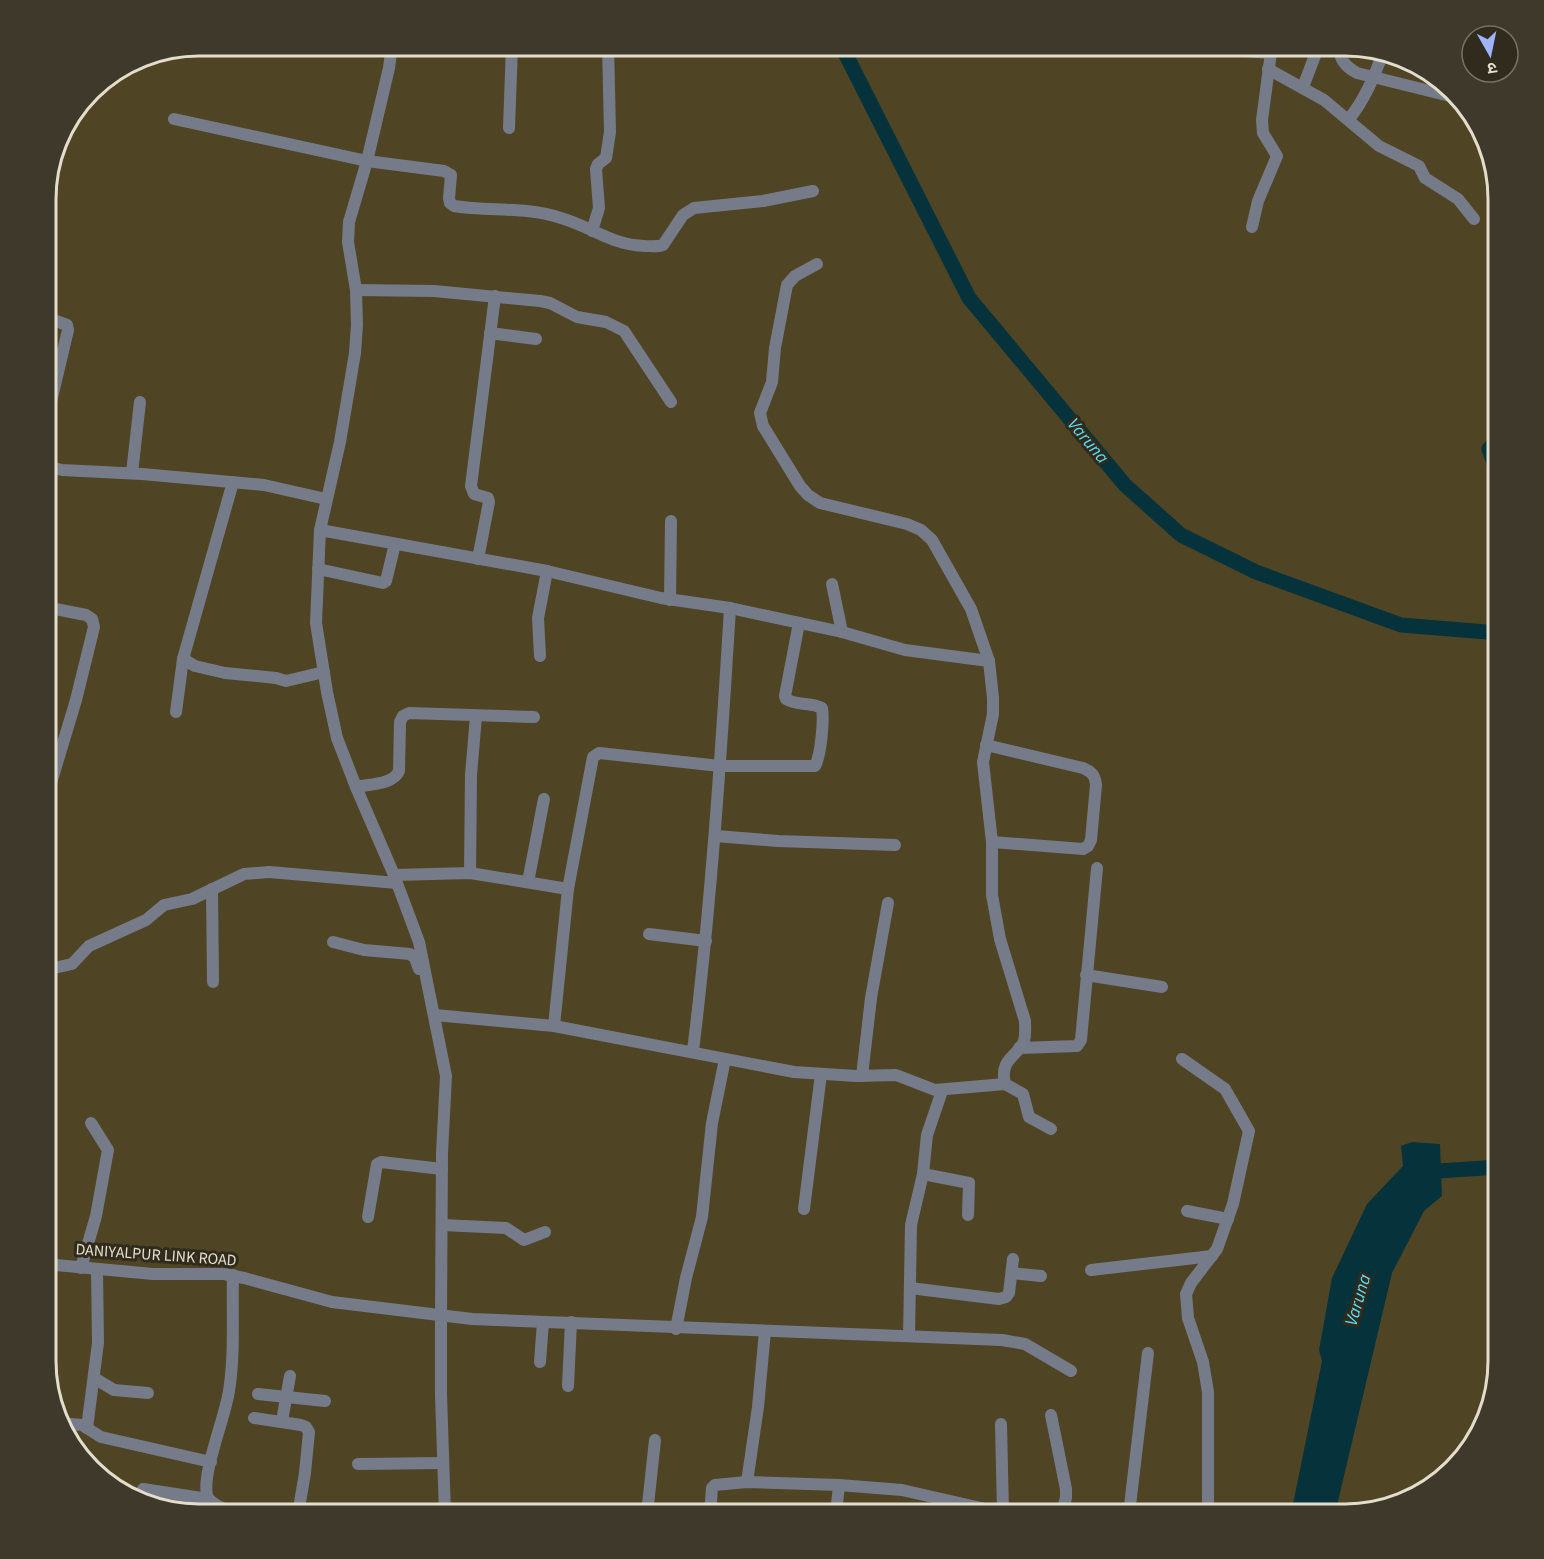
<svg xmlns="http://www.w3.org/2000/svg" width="1544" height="1559" viewBox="0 0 1544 1559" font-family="'Source Sans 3','Noto Sans Devanagari',sans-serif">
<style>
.water{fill:#06333b}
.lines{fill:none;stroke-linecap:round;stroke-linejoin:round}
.river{stroke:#06333b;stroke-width:15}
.minor{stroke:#767b89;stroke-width:12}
.labels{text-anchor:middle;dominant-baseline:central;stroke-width:6;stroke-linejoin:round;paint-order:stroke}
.street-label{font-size:16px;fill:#e3ddcb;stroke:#302b1d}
.water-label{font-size:18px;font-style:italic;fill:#5bdff9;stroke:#302b1d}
.rim{fill:none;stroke:#e3ddcb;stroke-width:3}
</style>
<rect width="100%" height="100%" fill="#4f4524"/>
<polygon class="water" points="1412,1142 1440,1144 1442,1196 1424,1211 1392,1273 1335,1514 1291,1514 1322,1361 1319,1350 1332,1278 1367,1204 1403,1166 1401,1146"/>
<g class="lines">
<g class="river">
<polyline points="841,45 969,298 1125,485 1181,535 1256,572 1401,625 1499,633"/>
<polyline points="1499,438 1489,449 1495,466 1499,469"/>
<polyline points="1425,1182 1438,1171 1499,1167"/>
</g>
<g class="minor">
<polyline points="392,45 389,68 367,161 349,222 348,242 356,290 357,325 355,353 340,442 320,530 316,623 327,692 337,738 356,787 394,875 419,942 446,1076 442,1153 441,1315 441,1395 445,1514"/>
<polyline points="1204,45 1230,50 1270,53"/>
<path d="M1338,45C1340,59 1344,66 1357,73L1462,99"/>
<polyline points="1268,69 1324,100 1379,146 1419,166 1425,178 1458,199 1474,219"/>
<polyline points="1303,87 1319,45"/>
<path d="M174,119L367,161L444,171L451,175L449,198L450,203L454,206C490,212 525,206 561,218C592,227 611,245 645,246C651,246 657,247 663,245L683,215L694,208L763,201L813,191"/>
<path d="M1349,119C1365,99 1374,77 1383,53"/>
<polyline points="509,128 512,45"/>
<polyline points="1252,227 1258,201 1277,156 1263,133 1262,120 1272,45"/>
<polyline points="592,231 599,208 596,169 598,164 606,158 610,132 608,45"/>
<path d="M817,264L795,276L787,285L775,348L772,382L760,413L763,426L800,486L808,495L820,503L907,524L921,530L932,540L971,609L989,661L993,698V714L983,762L992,842V895L1000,939L1025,1021C1025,1028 1026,1034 1024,1041C1018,1057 999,1058 1005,1084L1023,1094L1029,1117L1051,1129"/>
<polyline points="356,290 434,291 540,301 550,303 577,317 606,322 624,331 671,402"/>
<polyline points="490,333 536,339"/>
<polyline points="45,427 68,330 67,325 45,317"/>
<polyline points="45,466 62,470 142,474 264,485 326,499"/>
<polyline points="132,473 140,402"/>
<polyline points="320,530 547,571 661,598 730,608 842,632 905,650 989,661"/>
<polyline points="478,559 489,502 488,498 474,494 471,486 495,296"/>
<polyline points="318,569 383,583 386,581 395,544"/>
<polyline points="832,584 842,632"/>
<polyline points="670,600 671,521"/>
<polyline points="540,656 538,618 547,571"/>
<polyline points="183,659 195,666 225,673 276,678 286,681 324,672"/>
<polyline points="176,712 183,659 233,482"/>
<path d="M986,745L1083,768C1092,772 1095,775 1096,785L1091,840L1088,846L1083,849L992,842"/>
<path d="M356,787C369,784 393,785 399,771L400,722L403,716L409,713L534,717"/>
<polyline points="45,803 76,700 94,627 92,619 86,615 45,607"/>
<polyline points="716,836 778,841 895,845"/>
<polyline points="470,873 471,775 476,716"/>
<polyline points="394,875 470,873 568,889"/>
<polyline points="528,882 544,799"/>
<polyline points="212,889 213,982"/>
<polyline points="649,934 706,941"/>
<polyline points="333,942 364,950 410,954 415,958 419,969"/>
<polyline points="45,970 72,964 89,946 146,920 164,905 192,899 244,874 269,872 397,883"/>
<polyline points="1086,975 1162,987"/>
<polyline points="435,1015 554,1026 794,1072 856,1076 896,1075 935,1090 1005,1084"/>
<path d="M554,1026L568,889L593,757L599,753L720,766H815C821,755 824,720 822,708C811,702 797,706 786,699L785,696L799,623"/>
<polyline points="1019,1048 1077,1046 1081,1040 1097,868"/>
<path d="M693,1051C711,904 721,756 730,608"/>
<polyline points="1182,1059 1225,1089 1249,1131 1233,1204 1217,1249 1191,1283 1186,1294 1188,1318 1203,1362 1208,1392 1208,1514"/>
<polyline points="862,1076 871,998 888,903"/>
<polyline points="923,1174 969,1183 968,1215"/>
<polyline points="804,1209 821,1074"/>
<polyline points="1187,1211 1228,1219"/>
<polyline points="368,1217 377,1164 381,1162 442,1169"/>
<polyline points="442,1225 506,1228 524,1240 545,1232"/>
<polyline points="45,1264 153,1274 224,1274 244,1278 332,1302 472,1319 1002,1340 1025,1344 1071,1371"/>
<polyline points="81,1268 96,1216 108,1150 91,1123"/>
<polyline points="1091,1270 1212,1256"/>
<polyline points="1012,1273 1041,1276"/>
<path d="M233,1275C232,1313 235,1354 229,1391C225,1418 202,1472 207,1495C210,1506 229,1510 238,1514"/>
<polyline points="910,1288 999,1299 1006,1297 1009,1293 1013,1259"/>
<polyline points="676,1329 686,1278 702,1217 712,1123 725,1059"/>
<polyline points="909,1336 911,1225 923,1174 927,1135 942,1091"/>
<polyline points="540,1362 543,1322"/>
<polyline points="94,1378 114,1390 148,1393"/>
<polyline points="568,1386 571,1322"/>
<polyline points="258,1394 325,1401"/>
<polyline points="1051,1415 1066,1489 1066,1498 1061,1514"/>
<polyline points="254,1418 301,1425 306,1427 309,1432 305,1473 298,1514"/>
<polyline points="282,1421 290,1376"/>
<polyline points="59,1423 82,1425 101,1437 211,1462"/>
<polyline points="1001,1424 1003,1513"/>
<polyline points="87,1428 98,1343 97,1270"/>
<polyline points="358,1464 443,1463"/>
<polyline points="747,1482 758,1407 765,1331"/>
<polyline points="143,1489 208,1499"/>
<polyline points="647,1514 655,1440"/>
<polyline points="710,1514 712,1488 715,1485 747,1482 839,1485 902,1490 1003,1513 1015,1514"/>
<polyline points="836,1514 839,1485"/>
<polyline points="1129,1514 1148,1353"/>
</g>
</g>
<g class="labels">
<g class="street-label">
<text transform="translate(156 1255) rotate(4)">DANIYALPUR LINK ROAD</text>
</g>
<g class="water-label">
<text transform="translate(1088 441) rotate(50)">Varuna</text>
<text transform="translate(1358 1300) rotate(-74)">Varuna</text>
</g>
</g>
<path d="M0 0H1544V1559H0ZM199 56H1345A143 143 0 0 1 1488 199V1361A143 143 0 0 1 1345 1504H199A143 143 0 0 1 56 1361V199A143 143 0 0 1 199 56Z" fill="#3e392b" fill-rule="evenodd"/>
<path class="rim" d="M199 56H1345A143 143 0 0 1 1488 199V1361A143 143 0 0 1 1345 1504H199A143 143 0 0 1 56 1361V199A143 143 0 0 1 199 56Z"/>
<g transform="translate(1490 54) rotate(171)"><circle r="28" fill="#302b1d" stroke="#787263" stroke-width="1.5"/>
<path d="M0-4.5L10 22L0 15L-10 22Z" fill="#a0b3fd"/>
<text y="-9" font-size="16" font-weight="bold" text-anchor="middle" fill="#e3ddcb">उ</text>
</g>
</svg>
